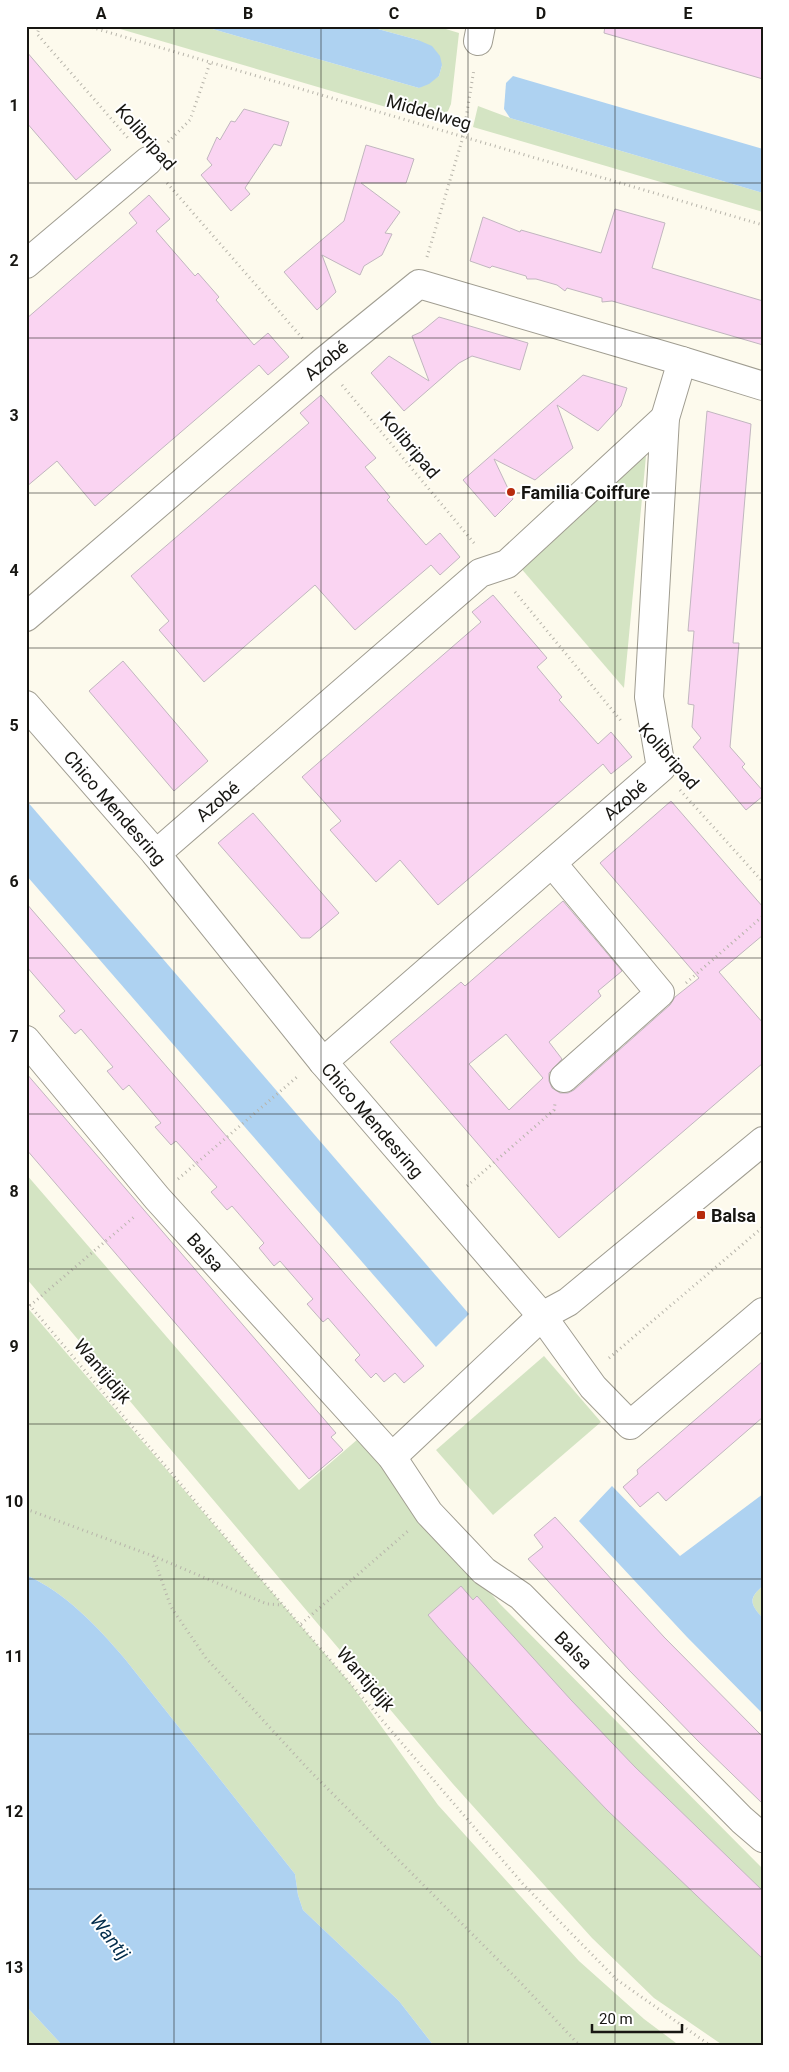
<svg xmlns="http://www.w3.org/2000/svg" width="789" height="2072" viewBox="0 0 789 2072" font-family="Roboto,sans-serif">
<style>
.green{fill:#d4e4c3}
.water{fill:#aed2f1}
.building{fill:#fad4f2;stroke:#c1b6bf;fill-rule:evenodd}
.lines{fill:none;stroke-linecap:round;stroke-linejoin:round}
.street-casing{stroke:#a09d91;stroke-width:30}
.secondary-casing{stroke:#a09d91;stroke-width:30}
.path{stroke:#b7b4aa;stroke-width:3;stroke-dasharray:1 4;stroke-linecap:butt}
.street{stroke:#fff;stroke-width:28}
.secondary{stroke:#fff;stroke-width:28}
.grid{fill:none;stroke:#171612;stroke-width:1;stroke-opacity:0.55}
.poi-dot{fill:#b72b0c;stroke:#fff;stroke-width:2}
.labels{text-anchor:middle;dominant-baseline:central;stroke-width:4;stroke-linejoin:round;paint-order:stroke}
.street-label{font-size:18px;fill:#171612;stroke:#fff}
.poi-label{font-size:18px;font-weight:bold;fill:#171612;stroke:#fff;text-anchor:start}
.water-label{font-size:19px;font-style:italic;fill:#022c4b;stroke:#fff}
.neatline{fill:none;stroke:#171612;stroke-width:2}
.grid-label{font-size:16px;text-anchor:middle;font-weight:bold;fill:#171612}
</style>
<rect width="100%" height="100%" fill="#fdfaed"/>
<g class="green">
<polygon points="110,26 202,26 419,88 439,76 442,65 418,40 367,26 436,26 459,33 451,104 448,111 440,115 437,122"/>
<polygon points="478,106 510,118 763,193 763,212 473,127"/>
<polygon points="646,456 624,688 513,559 613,477"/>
<polygon points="26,1174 299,1490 358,1439 500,1604 763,1869 763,2044 757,2046 724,2046 654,1998 592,1938 453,1784 26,1278"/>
<path d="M26,1306L350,1683L438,1805L579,1961L644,2019L680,2046H434L399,2001L303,1910L298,1895L295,1874L125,1659C97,1626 66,1593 26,1575Z"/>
<polygon points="544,1356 601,1422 493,1515 436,1450"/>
<path d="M763,1586V1618C750,1605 748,1598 763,1586Z"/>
<polygon points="26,2006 63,2046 26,2046"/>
</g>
<g class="water">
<polygon points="202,26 367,26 418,40 432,46 440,56 442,65 439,76 429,84 419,88"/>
<polygon points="513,76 763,149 763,193 510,118 504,109 506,83"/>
<polygon points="26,800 469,1314 436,1347 26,875"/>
<path d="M612,1486L680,1556L763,1494V1586C748,1598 750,1605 763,1618V1714L687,1637L579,1521Z"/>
<path d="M26,1575C66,1593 97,1626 125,1659L295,1874L298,1895L303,1910L399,2001L434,2046H63L26,2006Z"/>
</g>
<g class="building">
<polygon points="605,26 763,26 763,79 604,33"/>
<polygon points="26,51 111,150 76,180 26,122"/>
<polygon points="244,109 289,122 281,146 274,144 245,188 250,194 231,211 201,175 212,165 207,159 217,137 220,140 231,121 235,122"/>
<polygon points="366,145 414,159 406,183 361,183 400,212 385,233 392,234 382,255 364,266 360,275 322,255 336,292 317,310 284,272 344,221"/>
<polygon points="149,195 170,219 156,231 195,276 198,273 219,297 216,300 254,345 268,333 289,357 268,375 259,365 95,506 57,461 26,487 26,319 137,223 129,213"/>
<polygon points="615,209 665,223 652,268 763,301 763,345 612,301 602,302 602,298 567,288 565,291 557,285 536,279 527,279 526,276 492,266 490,268 470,261 483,217 520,232 521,230 601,253"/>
<polygon points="439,317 528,343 520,370 472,356 459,363 404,411 371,373 389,356 429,381 412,336 421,332"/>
<polygon points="583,375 627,388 621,406 598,431 557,405 573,448 535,480 494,459 513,499 495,517 463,480"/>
<polygon points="321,395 376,458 365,467 390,497 387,500 426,545 440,533 460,557 440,575 431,565 355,630 315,585 204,682 159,630 169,621 131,576 309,423 300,413"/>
<polygon points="707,411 751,424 733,643 739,643 730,747 745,764 742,767 763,791 763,796 746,810 693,747 701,738 692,727 694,705 688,704 694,631 688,631"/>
<polygon points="493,595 547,658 537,667 562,697 559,700 598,744 611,732 632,757 611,774 603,764 438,905 400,860 376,882 330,830 341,821 302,777 481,622 472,612"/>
<polygon points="123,661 208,761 174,791 89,691"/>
<path d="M671,801L763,907V935L719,972L763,1023V1063L559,1238L390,1042L461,982L465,986L563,901L622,971L598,991L601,996L549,1042L562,1059L549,1073V1081L552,1088L560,1093H568L574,1090L670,1005L675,997L699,978L600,863ZM506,1034L543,1078L509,1110L469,1064Z"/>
<polygon points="253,813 339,913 310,938 301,938 218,843"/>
<polygon points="26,903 424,1366 404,1383 395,1373 384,1382 376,1373 371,1378 355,1360 360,1355 328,1318 323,1322 307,1304 313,1299 280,1261 274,1266 259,1248 264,1243 232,1206 227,1210 211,1192 217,1187 176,1141 171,1145 155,1127 161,1123 129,1085 123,1090 107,1071 113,1067 81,1029 75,1034 59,1016 65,1011 26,966"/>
<polygon points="26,1073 336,1433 331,1437 343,1450 309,1479 26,1149"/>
<polygon points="763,1361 763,1417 666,1501 658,1492 640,1507 623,1487 638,1474 637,1470"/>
<polygon points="555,1517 664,1637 763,1737 763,1804 698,1741 629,1670 528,1559 543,1547 534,1535"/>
<polygon points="461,1586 473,1600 477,1596 571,1700 635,1767 763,1891 763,1959 607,1810 526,1725 438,1627 428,1615"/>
</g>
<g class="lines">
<defs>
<g id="street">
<polyline points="478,41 481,26"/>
<polyline points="26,264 148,161"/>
<path id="s1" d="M26,617L323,362L419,284L682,361L763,386"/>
<path id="s2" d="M156,854L480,573L507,564L665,418"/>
<polyline points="552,863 660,993 564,1078"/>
<path id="s3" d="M26,1040L157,1198L392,1457L429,1513L484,1571L521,1596L742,1820L763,1838"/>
<path id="s4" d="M323,1062L661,768L649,697L665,418L682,361"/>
<polyline points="392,1457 542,1316 593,1387 630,1425 763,1312"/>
</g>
<g id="secondary">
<path id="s5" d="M26,705L156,854L323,1062L542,1316L568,1302L763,1141"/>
</g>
</defs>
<use href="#street" class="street-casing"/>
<use href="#secondary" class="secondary-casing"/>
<g class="path">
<polyline points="40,26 37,34 128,138"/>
<polyline points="87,26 763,225"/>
<polyline points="168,142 190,120 210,63"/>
<polyline points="167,183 304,340"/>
<polyline points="427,257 463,137 474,69"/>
<polyline points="342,385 474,543"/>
<polyline points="515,592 622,722"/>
<polyline points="680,790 763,882"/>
<polyline points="686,983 763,916"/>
<polyline points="178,1179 297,1077"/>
<polyline points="467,1186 554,1110 555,1104"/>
<polyline points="26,1301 283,1605 523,1884 616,1979 711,2046"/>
<polyline points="26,1309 134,1217"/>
<polyline points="609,1358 763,1227"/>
<polyline points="26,1509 153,1556 267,1604 283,1605"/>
<polyline points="153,1556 171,1607 206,1658 309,1770 521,1983 580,2046"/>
<polyline points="301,1624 408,1531"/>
</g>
<use href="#street" class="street"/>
<use href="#secondary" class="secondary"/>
</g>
<path class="grid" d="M174,26V2046M321,26V2046M468,26V2046M615,26V2046M26,183H763M26,338H763M26,493H763M26,648H763M26,803H763M26,958H763M26,1114H763M26,1269H763M26,1424H763M26,1579H763M26,1734H763M26,1889H763"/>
<g class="poi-dot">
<circle cx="511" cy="492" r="5"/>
<rect x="696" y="1210" width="10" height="10" rx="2.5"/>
</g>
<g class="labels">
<g class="street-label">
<text transform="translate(429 112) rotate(16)">Middelweg</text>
<text transform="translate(146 137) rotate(49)">Kolibripad</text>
<text stroke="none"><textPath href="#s1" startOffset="395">Azobé</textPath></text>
<text transform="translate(410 445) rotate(50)">Kolibripad</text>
<text transform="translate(669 756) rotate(49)">Kolibripad</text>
<text stroke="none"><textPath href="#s4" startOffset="400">Azobé</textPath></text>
<text stroke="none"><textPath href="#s2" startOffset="81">Azobé</textPath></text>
<text stroke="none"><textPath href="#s5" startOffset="136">Chico Mendesring</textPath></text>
<text stroke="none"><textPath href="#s5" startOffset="541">Chico Mendesring</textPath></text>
<text stroke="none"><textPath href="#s3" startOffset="278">Balsa</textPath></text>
<text transform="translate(103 1371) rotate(50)">Wantijdijk</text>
<text stroke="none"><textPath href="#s3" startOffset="822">Balsa</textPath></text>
<text transform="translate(366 1679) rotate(49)">Wantijdijk</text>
</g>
<g class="poi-label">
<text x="521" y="492">Familia Coiffure</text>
<text x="711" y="1215">Balsa</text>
</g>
<g class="water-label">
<text transform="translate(110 1937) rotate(52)">Wantij</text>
</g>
</g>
<rect width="789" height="2072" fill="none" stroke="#ffffff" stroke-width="55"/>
<path d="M592 2024v8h90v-8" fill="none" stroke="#171612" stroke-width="2.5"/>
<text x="599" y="2024" font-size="15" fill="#171612" stroke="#ffffff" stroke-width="4" paint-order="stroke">20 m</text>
<rect x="28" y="28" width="734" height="2016" class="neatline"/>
<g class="grid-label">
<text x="101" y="19">A</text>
<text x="248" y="19">B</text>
<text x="394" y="19">C</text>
<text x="541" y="19">D</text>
<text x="688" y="19">E</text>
<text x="14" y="111">1</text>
<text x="14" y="266">2</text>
<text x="14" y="421">3</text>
<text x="14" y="576">4</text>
<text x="14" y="731">5</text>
<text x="14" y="887">6</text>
<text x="14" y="1042">7</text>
<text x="14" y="1197">8</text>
<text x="14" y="1352">9</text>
<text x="14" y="1507">10</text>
<text x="14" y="1662">11</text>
<text x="14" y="1817">12</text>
<text x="14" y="1973">13</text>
</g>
</svg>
